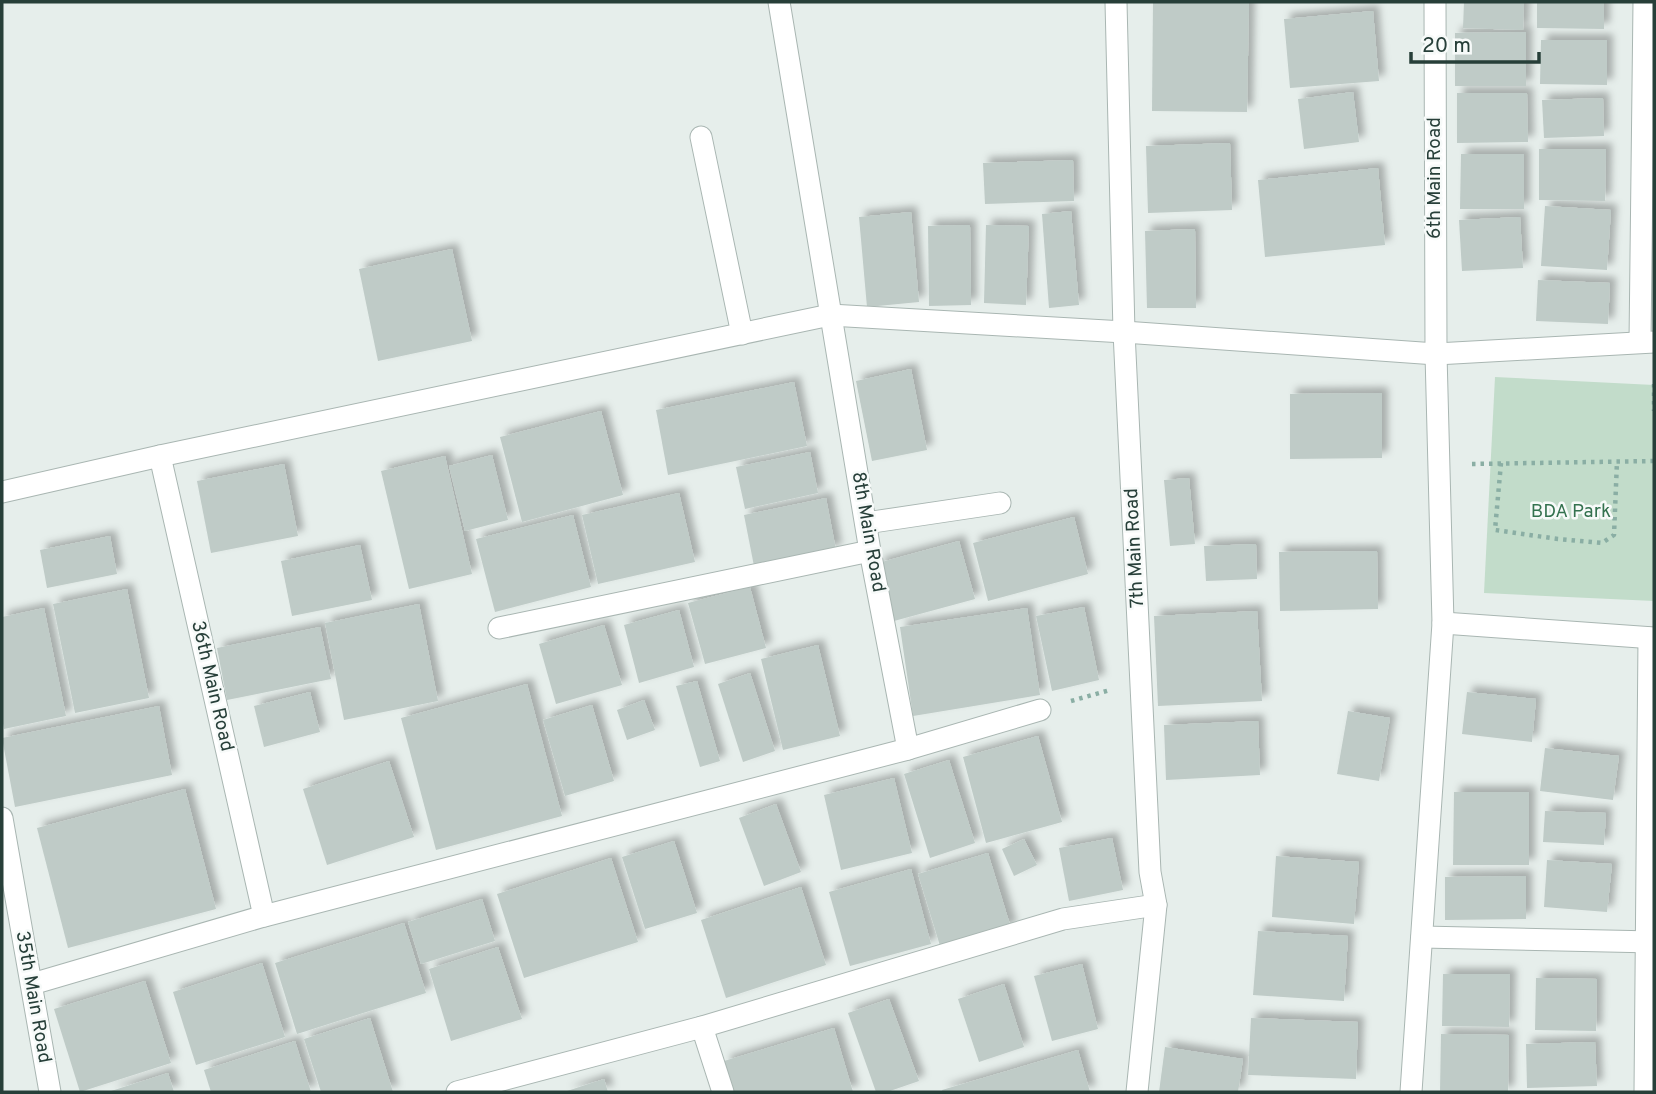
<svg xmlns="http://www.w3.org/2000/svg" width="1656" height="1094" viewBox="0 0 1656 1094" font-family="Overpass,sans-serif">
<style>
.green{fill:#c2dcca}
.building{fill:#bfcbc7;filter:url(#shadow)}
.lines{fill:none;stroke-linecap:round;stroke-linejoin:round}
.service-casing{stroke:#a9b6b2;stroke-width:23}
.minor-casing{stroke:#a9b6b2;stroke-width:23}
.path{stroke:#8aaea4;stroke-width:4.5;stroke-dasharray:3.5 5;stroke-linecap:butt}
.service{stroke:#fff;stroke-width:21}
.minor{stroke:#fff;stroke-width:21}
.labels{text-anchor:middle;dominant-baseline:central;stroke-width:5;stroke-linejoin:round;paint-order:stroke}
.street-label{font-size:19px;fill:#273f39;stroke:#f7faf9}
.park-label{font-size:19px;fill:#34724f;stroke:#f7faf9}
</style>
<defs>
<filter id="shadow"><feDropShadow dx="6" dy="-6" stdDeviation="3.5" flood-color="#0004"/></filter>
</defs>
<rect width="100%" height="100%" fill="#e6eeeb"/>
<polygon class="green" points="1495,377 1654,385 1654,601 1484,593"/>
<g class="building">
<polygon points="1153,2 1249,2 1247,112 1152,111"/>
<polygon points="1464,2 1524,2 1523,30 1463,28"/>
<polygon points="1537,2 1604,2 1604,29 1537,28"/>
<polygon points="1373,11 1379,81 1290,88 1284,19"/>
<polygon points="1526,32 1526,86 1455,86 1455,33"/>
<polygon points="1541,40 1607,40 1607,85 1540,84"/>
<polygon points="1353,92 1359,142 1304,149 1298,99"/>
<polygon points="1457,93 1527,93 1528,142 1457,143"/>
<polygon points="1603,98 1604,136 1544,138 1542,100"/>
<polygon points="1230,143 1232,210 1148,213 1146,146"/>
<polygon points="1539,149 1606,149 1605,201 1539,200"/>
<polygon points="1461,154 1524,154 1524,209 1460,209"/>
<polygon points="1073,160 1074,201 985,204 983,163"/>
<polygon points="1378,168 1385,245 1265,257 1258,180"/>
<polygon points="1545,206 1611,210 1607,270 1541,266"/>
<polygon points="1071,211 1079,305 1049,308 1042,214"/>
<polygon points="911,212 919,302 867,307 859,217"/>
<polygon points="1520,217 1523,268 1462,271 1459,220"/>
<polygon points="970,225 971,305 929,306 928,226"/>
<polygon points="986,225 1029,226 1026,305 984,303"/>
<polygon points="1195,229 1196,308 1147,308 1145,231"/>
<polygon points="452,249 472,341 378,361 359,269"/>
<polygon points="1538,280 1610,283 1608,324 1536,321"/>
<polygon points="911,369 927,450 872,461 856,381"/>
<polygon points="794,382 807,446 668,475 656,410"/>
<polygon points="1382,393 1382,458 1290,459 1290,394"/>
<polygon points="601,411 623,495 522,522 500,437"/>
<polygon points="810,452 818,493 745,509 736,467"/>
<polygon points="492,455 508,520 465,531 449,466"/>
<polygon points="445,456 472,574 409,589 381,471"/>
<polygon points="284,464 298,536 211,553 197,481"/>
<polygon points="1189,478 1195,544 1170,546 1164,480"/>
<polygon points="679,493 695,562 598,584 582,515"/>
<polygon points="826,498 836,550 754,566 744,515"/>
<polygon points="573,515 591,587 495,612 476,539"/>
<polygon points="1074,517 1088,574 988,601 973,543"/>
<polygon points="110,536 117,574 47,588 40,550"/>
<polygon points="959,541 975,599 894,621 878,563"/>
<polygon points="1256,544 1257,579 1206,581 1204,546"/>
<polygon points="360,545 372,600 292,616 281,561"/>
<polygon points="1377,551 1378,609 1280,611 1279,552"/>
<polygon points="750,587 766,648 705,664 688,603"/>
<polygon points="127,589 149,698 75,713 53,604"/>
<polygon points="419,604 438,701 344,720 325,623"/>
<polygon points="1084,607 1099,680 1052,691 1036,616"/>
<polygon points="44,608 66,716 4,729 2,718 2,617"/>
<polygon points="1027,608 1040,695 913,716 900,627"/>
<polygon points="679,610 694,667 639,683 624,625"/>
<polygon points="1257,611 1262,701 1158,706 1154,616"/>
<polygon points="604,625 622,685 556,704 539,644"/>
<polygon points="320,627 331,679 227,700 217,648"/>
<polygon points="818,645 840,736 783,750 761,659"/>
<polygon points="750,673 775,751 743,762 718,684"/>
<polygon points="697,681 720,761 700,767 676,686"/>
<polygon points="527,684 562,816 436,850 401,718"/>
<polygon points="310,692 320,732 264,747 254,706"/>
<polygon points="1467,692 1536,699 1532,742 1462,734"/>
<polygon points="644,700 655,730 627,740 617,710"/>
<polygon points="592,705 614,781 565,796 543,720"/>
<polygon points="159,706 172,775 15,807 2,738"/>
<polygon points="1348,711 1390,718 1379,781 1337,774"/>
<polygon points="1258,721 1260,775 1166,780 1164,725"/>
<polygon points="1038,736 1062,822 986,843 963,757"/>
<polygon points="1545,748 1619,756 1613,800 1540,791"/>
<polygon points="949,760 975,843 930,858 904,774"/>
<polygon points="389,761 414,837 327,865 303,789"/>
<polygon points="894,778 912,853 841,870 824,795"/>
<polygon points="185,789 216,909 68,948 37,828"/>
<polygon points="1454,792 1529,792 1529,865 1453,865"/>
<polygon points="776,804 801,872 764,886 739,818"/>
<polygon points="1545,811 1606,813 1604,845 1543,842"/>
<polygon points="1112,838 1123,890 1069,901 1059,848"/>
<polygon points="1024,839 1037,865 1014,876 1002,849"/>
<polygon points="674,841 697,913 645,929 622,857"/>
<polygon points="988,853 1011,928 941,949 918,874"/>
<polygon points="1276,856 1359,862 1354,924 1272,917"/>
<polygon points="611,858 638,942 524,978 497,894"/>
<polygon points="1547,860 1612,864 1607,912 1544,907"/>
<polygon points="911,869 931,944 850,966 829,892"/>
<polygon points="1526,876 1526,919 1445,920 1445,877"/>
<polygon points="801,887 826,965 726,998 701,920"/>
<polygon points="482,899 495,941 421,964 408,922"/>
<polygon points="404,923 426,993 297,1034 275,963"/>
<polygon points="1258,931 1348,936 1344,1001 1253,995"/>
<polygon points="498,947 522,1019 451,1041 429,969"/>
<polygon points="262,963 285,1037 196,1065 173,992"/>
<polygon points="1082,964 1098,1029 1052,1041 1034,976"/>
<polygon points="1443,974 1510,974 1509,1027 1442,1026"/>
<polygon points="1536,978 1597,979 1596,1031 1535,1030"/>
<polygon points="145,981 171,1063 80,1092 54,1009"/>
<polygon points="1004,984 1024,1047 979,1062 958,999"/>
<polygon points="889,999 919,1081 887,1092 876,1092 848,1013"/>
<polygon points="370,1018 393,1092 321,1092 304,1039"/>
<polygon points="1251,1018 1358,1022 1356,1079 1248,1075"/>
<polygon points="834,1028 853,1092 733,1092 724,1061"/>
<polygon points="1441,1034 1509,1035 1508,1092 1440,1092"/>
<polygon points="295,1041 311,1092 211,1092 204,1070"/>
<polygon points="1595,1042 1597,1086 1527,1088 1526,1044"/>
<polygon points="1165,1047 1243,1059 1238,1092 1159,1092"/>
<polygon points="1078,1050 1090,1092 943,1092 942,1090"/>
<polygon points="168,1073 174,1092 108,1092"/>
<polygon points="604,1079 608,1092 564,1092"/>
</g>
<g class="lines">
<defs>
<polyline id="service" points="701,137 742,334"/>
<g id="minor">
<polyline points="779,2 870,551 908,749"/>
<polyline points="1116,2 1124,332 1150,872 1156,905 1137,1092"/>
<polyline points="1640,342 1644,2"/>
<polyline points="160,456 264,916"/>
<polyline points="2,492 160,456 830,315 1124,332 1436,354 1654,342"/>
<polyline points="866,523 1000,503"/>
<polyline points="1443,623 1654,638"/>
<polyline points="499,628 870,551"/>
<polyline points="2,818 50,1092"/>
<polyline points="1422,937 1654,942"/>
<polyline points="32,984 264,916 908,749 1040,710"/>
<polyline points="702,1027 723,1092"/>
<polyline points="457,1092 702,1027 1063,919 1156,905"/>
<polyline points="1411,1092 1443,623 1436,354 1435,2"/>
<polyline points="1645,1092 1649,638"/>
</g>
</defs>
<use href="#service" class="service-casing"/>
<use href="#minor" class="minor-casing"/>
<g class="path">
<polyline points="1654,384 1654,411"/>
<polyline points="1501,463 1495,530 1558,539 1602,543 1614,535 1617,461"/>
<polyline points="1472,464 1654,461"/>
<polyline points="1071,701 1110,690"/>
</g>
<use href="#service" class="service"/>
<use href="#minor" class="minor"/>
</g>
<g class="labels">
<g class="street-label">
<text transform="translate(1435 178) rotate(-90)">6th Main Road</text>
<text transform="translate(868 532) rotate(80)">8th Main Road</text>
<text transform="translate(1135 548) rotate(-93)">7th Main Road</text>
<text transform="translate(212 686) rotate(77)">36th Main Road</text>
<text transform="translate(33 997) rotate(80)">35th Main Road</text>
</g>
<g class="park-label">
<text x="1571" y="512">BDA Park</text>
</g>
</g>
<rect width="1656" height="1094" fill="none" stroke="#273f39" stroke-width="7"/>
<path d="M1411 52v10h128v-10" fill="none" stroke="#273f39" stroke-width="3.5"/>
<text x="1422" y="52" font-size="21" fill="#273f39" stroke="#f7faf9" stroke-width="5" paint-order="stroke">20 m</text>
</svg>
